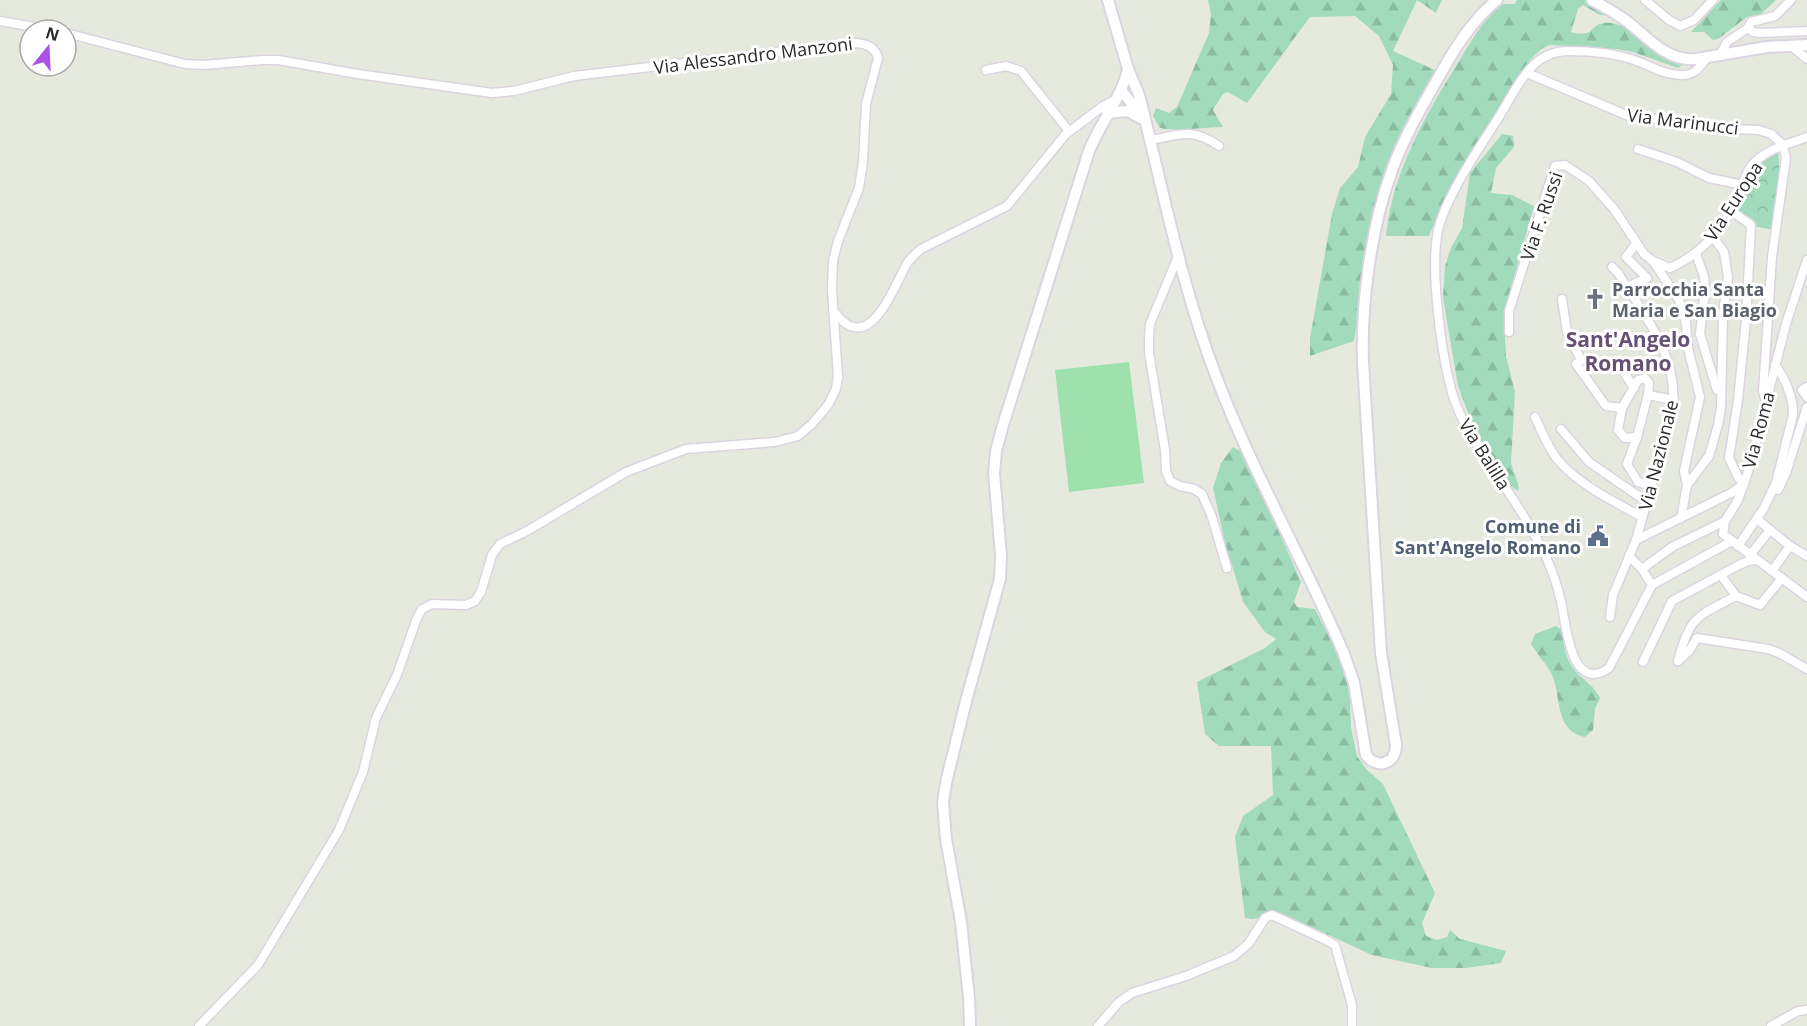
<svg xmlns="http://www.w3.org/2000/svg" width="1807" height="1026" viewBox="0 0 1807 1026" font-family="'Open Sans',sans-serif">
<style>
.forest{fill:url(#forest-firs)}
.park{fill:url(#park-crowns)}
.pitch{fill:#9ee1ad}
.lines{fill:none;stroke-linecap:round;stroke-linejoin:round}
.minor-casing{stroke:#dcd3e1;stroke-width:11}
.tertiary-casing{stroke:#dcd3e1;stroke-width:14}
.minor{stroke:#fff;stroke-width:8}
.tertiary{stroke:#fff;stroke-width:10}
.labels{text-anchor:middle;dominant-baseline:central;stroke-width:6;stroke-linejoin:round;paint-order:stroke}
.street-label{font-size:18px;fill:#2a2a2a;stroke:#fff}
.worship-label{font-size:18px;font-weight:bold;fill:#5b616d;stroke:#fff;text-anchor:start}
.service-label{font-size:18px;font-weight:bold;fill:#4e5e75;stroke:#fff;text-anchor:end}
.quarter-label{font-size:21px;font-weight:bold;fill:#675076;stroke:#fff}
</style>
<defs>
<pattern id="forest-firs" width="22" height="20" patternUnits="userSpaceOnUse" patternTransform="scale(1.5)"><rect width="22" height="20" fill="#a1dbbb"/><path d="M5 1l3.5 6h-7zM16 11l3.5 6h-7z" fill="#8bbca1"/></pattern>
<pattern id="park-crowns" width="20" height="18" patternUnits="userSpaceOnUse" patternTransform="scale(1.5)"><rect width="20" height="18" fill="#a1dbbb"/><path d="M2 6a3 3 0 1 1 6 0M12 15a3 3 0 1 1 6 0" fill="none" stroke="#8bbca1"/></pattern>
</defs>
<rect width="100%" height="100%" fill="#e6eade"/>
<g class="forest">
<path d="M1208,0H1417L1393,51L1435,70L1396,150L1370,238L1354,341L1310,356V338L1332,214L1340,188L1358,167L1365,137L1391,94L1393,65L1379,36L1355,16L1310,17L1247,103L1228,92L1223,94L1213,110L1223,127C1202,127 1181,132 1160,128L1153,116L1156,108L1169,113L1177,107L1209,33L1211,14Z"/>
<polygon points="1417,0 1442,0 1436,13"/>
<path d="M1517,0H1588L1614,16L1600,15L1583,5L1578,9L1571,32C1595,38 1589,25 1604,23C1626,20 1663,51 1682,63V65L1678,68L1633,52L1616,49L1550,45L1541,49L1530,60L1448,191L1429,236H1386C1392,174 1423,119 1456,66C1470,43 1482,20 1503,4H1515Z"/>
<polygon points="1721,0 1776,0 1761,14 1747,17 1718,39 1713,40 1704,32 1691,32"/>
<polygon points="1502,134 1513,136 1514,147 1496,168 1491,193 1512,195 1534,206 1512,285 1507,309 1505,337 1506,356 1515,392 1511,463 1519,487 1518,491 1505,482 1473,426 1458,386 1443,298 1445,266 1451,248 1462,228 1470,173"/>
<polygon points="1233,447 1245,454 1301,582 1294,602 1297,607 1315,609 1349,676 1351,727 1357,756 1366,769 1383,784 1435,893 1422,923 1426,936 1437,940 1447,937 1450,930 1460,939 1506,951 1501,963 1466,968 1432,968 1372,955 1279,912 1253,919 1245,918 1235,837 1243,816 1273,795 1271,746 1219,746 1205,734 1197,682 1265,648 1276,639 1265,632 1243,602 1225,542 1213,488 1221,463"/>
<path d="M1556,626L1562,630C1563,645 1566,660 1576,672C1585,681 1594,686 1600,698L1595,709L1593,730L1585,737C1552,730 1563,693 1550,671C1544,661 1536,653 1531,644L1535,634Z"/>
</g>
<polygon class="park" points="1778,149 1779,165 1782,169 1773,230 1753,226 1733,210 1753,168"/>
<polygon class="pitch" points="1129,362 1144,483 1069,492 1055,370"/>
<g class="lines">
<defs>
<g id="minor">
<polyline points="1645,0 1669,20 1680,26 1694,20 1713,0"/>
<polyline points="1791,0 1775,16 1751,22 1748,28 1753,32 1760,33 1807,31"/>
<polyline points="0,21 51,30"/>
<path d="M66,33L185,64L204,65L262,60H278L358,74L492,93L514,91L574,76L853,43C864,43 875,46 878,58L866,104L863,162L859,188L838,241L833,261L832,290L838,377L836,389L828,405L812,424L798,436L775,442L686,449L626,472L527,531L500,544L492,555L481,592L475,601L466,605L432,604L422,609L417,618L397,675L376,718L363,772L339,830L258,965L199,1026"/>
<polyline points="1790,45 1807,59"/>
<polyline points="1720,55 1727,42 1748,28"/>
<path d="M1707,57C1701,66 1695,75 1683,75C1665,76 1648,64 1631,59C1612,53 1588,51 1568,51C1529,51 1516,91 1497,120C1479,148 1450,191 1440,223C1428,260 1441,350 1451,389C1455,404 1461,418 1469,431C1494,474 1526,513 1547,559C1553,573 1558,587 1561,602C1566,622 1570,695 1609,668L1652,585L1732,541"/>
<polyline points="986,70 1006,66 1021,71 1069,131"/>
<polyline points="1527,73 1631,117 1674,120 1707,128 1759,130 1771,134 1782,144"/>
<path d="M1150,140C1180,135 1192,127 1219,146"/>
<polyline points="1638,149 1677,162 1709,178 1743,185"/>
<polyline points="1730,210 1751,225 1746,320 1738,400 1729,458 1739,479 1744,484 1737,502 1725,521 1723,534 1807,597"/>
<polyline points="1179,254 1150,324 1149,337 1149,353 1165,450 1166,471 1170,481 1180,486 1194,489 1202,494 1212,517 1227,568"/>
<polyline points="1696,254 1704,276 1705,290 1700,334 1717,390"/>
<polyline points="1653,261 1679,300 1686,323 1688,348 1700,397 1684,471 1687,485 1681,518"/>
<polyline points="1627,287 1647,278 1626,257 1636,244"/>
<polyline points="1562,299 1567,332 1581,360 1576,364 1606,406 1622,408"/>
<path d="M833,310C869,361 893,287 908,262C912,257 916,253 921,249L1007,206L1065,135L1103,106L1115,100"/>
<path d="M1509,332V311L1555,166L1565,165L1589,181L1614,209L1644,254L1653,261L1670,268C1699,255 1723,230 1736,201C1742,188 1746,168 1757,160C1772,147 1790,144 1807,137"/>
<polyline points="1625,374 1634,388"/>
<polyline points="1807,387 1802,390 1807,397"/>
<polyline points="1765,398 1763,391 1772,257 1786,158 1782,144"/>
<path d="M1535,417C1542,431 1547,446 1557,459C1579,485 1613,501 1642,517"/>
<polyline points="1561,429 1589,462 1647,502"/>
<polyline points="1637,437 1625,438 1618,430 1622,408 1638,380 1645,378 1649,383 1648,395"/>
<polyline points="1687,485 1709,456 1718,425 1721,408 1723,314 1728,277 1724,252 1713,237"/>
<polyline points="1651,486 1638,482 1627,464 1637,437 1648,395 1674,400"/>
<polyline points="1778,490 1786,473 1807,407"/>
<polyline points="1757,519 1790,546 1807,556"/>
<polyline points="1636,540 1731,493 1744,484 1750,465 1786,324 1807,260"/>
<path d="M1738,546L1764,508L1776,483L1793,415C1794,399 1785,378 1775,365"/>
<polyline points="1750,555 1770,530"/>
<polyline points="1629,556 1642,569 1652,585"/>
<polyline points="1642,569 1672,547 1725,521"/>
<polyline points="1772,571 1790,546"/>
<polyline points="1721,575 1736,596 1760,605 1782,578"/>
<path d="M1610,617L1613,595L1636,540L1672,413C1681,358 1645,317 1618,273L1612,267"/>
<polyline points="1678,661 1689,651 1697,638 1768,649 1779,653 1807,669"/>
<path d="M1678,661C1690,615 1697,617 1736,596"/>
<polyline points="1643,662 1672,601 1739,565 1748,561 1757,560"/>
<polyline points="1098,1026 1119,1002 1132,993 1186,976 1234,956 1249,943 1265,918 1272,915 1324,939 1335,945 1352,1005 1352,1026"/>
<polyline points="1771,1026 1798,1011 1807,1010"/>
</g>
<g id="tertiary">
<path d="M1108,0L1128,69L1139,95C1163,189 1181,285 1216,376C1252,472 1304,560 1344,654L1354,683L1366,755C1377,770 1396,764 1396,745L1381,653L1363,362C1361,304 1371,228 1391,173C1402,141 1420,110 1437,80C1453,51 1471,21 1497,0"/>
<path d="M1592,0C1605,7 1617,14 1628,22C1648,38 1668,62 1696,59L1767,47L1807,45"/>
<polyline points="1121,90 1141,115"/>
<polyline points="1107,113 1128,111 1144,120"/>
<path d="M970,1026L969,998L961,922L946,839L943,802L946,783L966,701L1000,579L1001,555L994,473L996,451L1003,425L1089,151C1100,123 1122,97 1128,69"/>
</g>
</defs>
<use href="#minor" class="minor-casing"/>
<use href="#tertiary" class="tertiary-casing"/>
<use href="#minor" class="minor"/>
<use href="#tertiary" class="tertiary"/>
</g>
<defs>
<symbol id="church-bare" viewBox="-9 -9 18 18"><path d="M-1.2-6h2.4v3.5h3.3v2.4h-3.3V6h-2.4V-.1h-3.3v-2.4h3.3Z" fill="#6b7280" stroke="#fff" stroke-width="2.5" paint-order="stroke"/></symbol>
<symbol id="civic-bare" viewBox="-9 -9 18 18"><path d="M-.6-6.5H3V-4.5H.6V-3L4-1V1h2V6H-6V1h2V-1L-.6-3ZM-1.2 2.5V6h2.4V2.5Z" fill="#5c6f8a" stroke="#fff" stroke-width="2.5" paint-order="stroke"/></symbol>
</defs>
<g fill-rule="evenodd">
<use href="#church-bare" x="1580" y="284" width="30" height="30"/>
<use href="#civic-bare" x="1583" y="521" width="30" height="30"/>
</g>
<g class="labels">
<g class="street-label">
<text transform="translate(753 55) rotate(-7)">Via Alessandro Manzoni</text>
<text transform="translate(1683 121) rotate(7)">Via Marinucci</text>
<text transform="translate(1733 201) rotate(-57)">Via Europa</text>
<text transform="translate(1541 216) rotate(-71)">Via F. Russi</text>
<text transform="translate(1758 430) rotate(-75)">Via Roma</text>
<text transform="translate(1485 454) rotate(58)">Via Balilla</text>
<text transform="translate(1658 455) rotate(-76)">Via Nazionale</text>
</g>
<g class="worship-label">
<text x="1612" y="289">Parrocchia Santa<tspan x="1612" dy="21">Maria e San Biagio</tspan></text>
</g>
<g class="service-label">
<text x="1581" y="526">Comune di<tspan x="1581" dy="21">Sant'Angelo Romano</tspan></text>
</g>
<g class="quarter-label">
<text x="1628" y="339">Sant'Angelo<tspan x="1628" dy="24">Romano</tspan></text>
</g>
</g>
<g transform="translate(48 48) rotate(18)"><circle r="28" fill="#ffffff" stroke="#aaaaaa" stroke-width="1.5"/>
<path d="M0-4.5L10 22L0 15L-10 22Z" fill="#ac51e5"/>
<text y="-9" font-size="16" font-weight="bold" text-anchor="middle" fill="#2a2a2a">N</text>
</g>
</svg>
